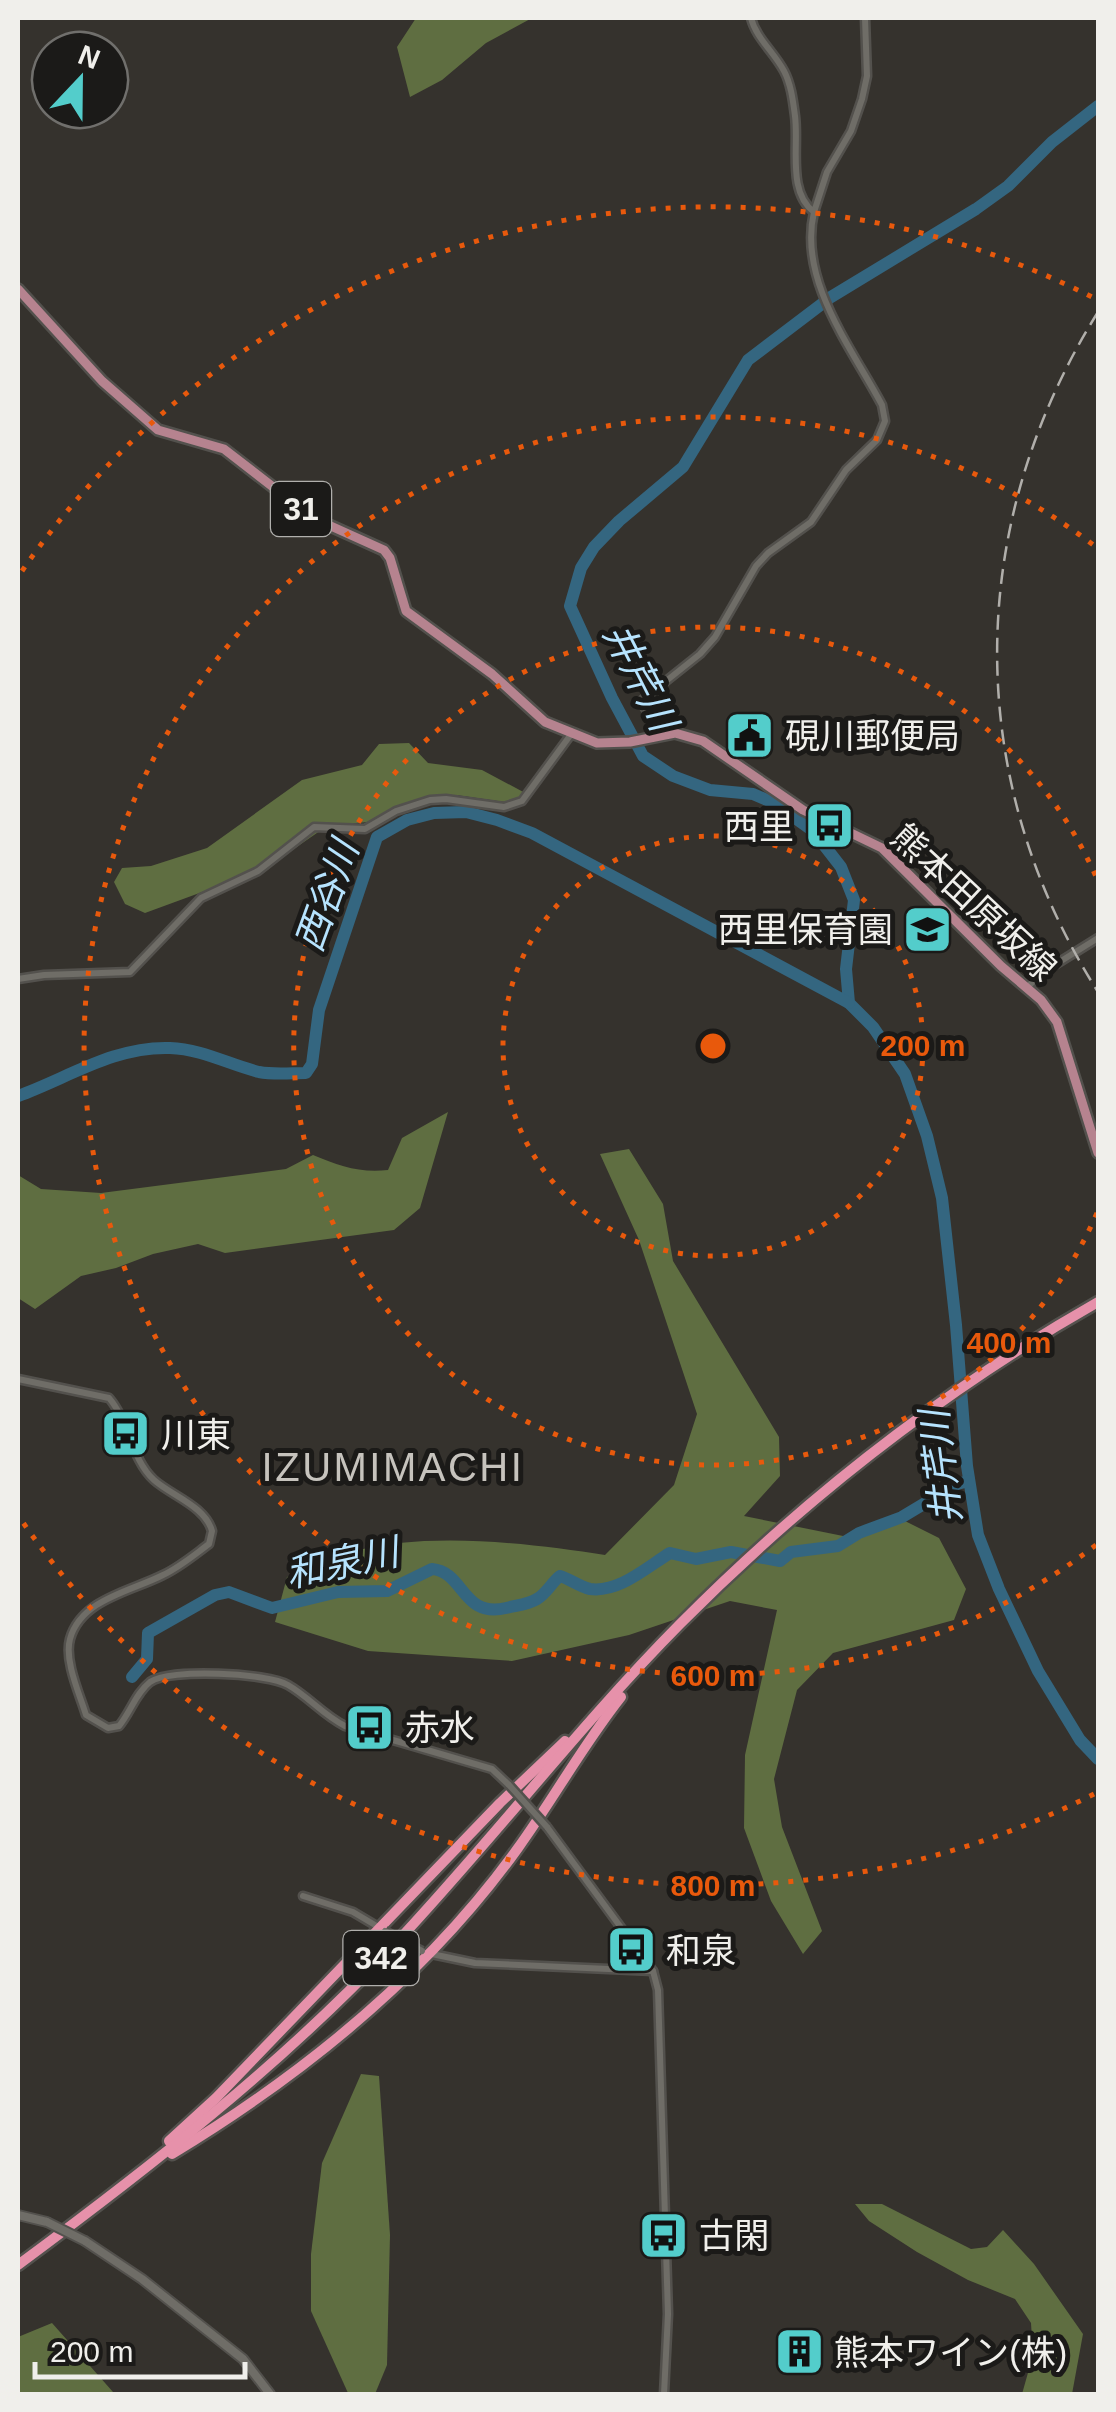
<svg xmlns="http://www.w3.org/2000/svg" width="1116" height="2412" viewBox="0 0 1116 2412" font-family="Arial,'Noto Sans JP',sans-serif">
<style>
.forest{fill:#5f6e41}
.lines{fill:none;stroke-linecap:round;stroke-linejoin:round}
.river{stroke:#346680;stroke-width:12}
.tertiary-casing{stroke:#53514d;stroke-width:11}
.secondary-casing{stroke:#53514d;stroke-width:12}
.primary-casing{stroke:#53514d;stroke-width:14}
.motorway-casing{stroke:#53514d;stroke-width:15}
.tertiary{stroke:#6f6d67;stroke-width:6}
.secondary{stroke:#6f6d67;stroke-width:8}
.primary{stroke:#b6838f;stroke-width:9}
.motorway{stroke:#e691aa;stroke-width:10}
.rail{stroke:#b1afab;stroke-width:2.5;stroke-dasharray:15 8;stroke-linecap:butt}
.tertiary-bridge-casing{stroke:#53514d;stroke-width:11;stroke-linecap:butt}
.secondary-bridge-casing{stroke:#53514d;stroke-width:12;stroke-linecap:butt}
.tertiary-bridge{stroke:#6f6d67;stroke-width:6}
.secondary-bridge{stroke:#6f6d67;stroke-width:8}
.ring{fill:none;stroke:#e8590c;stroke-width:5;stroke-dasharray:5 10}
.labels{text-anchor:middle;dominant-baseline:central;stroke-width:10;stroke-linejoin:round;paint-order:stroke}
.shield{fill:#1b1a18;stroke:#b0afac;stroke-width:2.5}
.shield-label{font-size:32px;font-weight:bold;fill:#f0efeb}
.poi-label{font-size:35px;fill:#f0efeb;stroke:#1b1a18;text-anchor:start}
.street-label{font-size:35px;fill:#f0efeb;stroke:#1b1a18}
.water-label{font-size:38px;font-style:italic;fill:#b6e3fe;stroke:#1b1a18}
.quarter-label{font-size:40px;letter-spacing:2.5px;fill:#c6c3bd;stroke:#1b1a18}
.centre{fill:#e8590c;stroke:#1b1a18;stroke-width:5}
.ring-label{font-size:30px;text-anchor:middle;font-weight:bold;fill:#e8590c;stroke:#1b1a18;stroke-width:10;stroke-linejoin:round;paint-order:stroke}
</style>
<rect width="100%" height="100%" fill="#35322d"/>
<g class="forest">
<polygon points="416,18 532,18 486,43 442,80 410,97 397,47"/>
<polygon points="409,743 428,763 482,770 527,794 518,804 456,795 399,811 378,821 327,826 265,869 145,913 125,904 114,882 122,868 151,866 207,848 302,780 362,765 379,744"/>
<path d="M448,1112L420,1208L394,1230L225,1253L198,1244L153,1254L116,1268L81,1276L35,1309L18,1298V1175L41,1189L101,1193L286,1169L313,1155C339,1166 359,1173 388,1170L402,1138Z"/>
<path d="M629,1149L663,1204L673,1261L779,1437L780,1476L744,1516L858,1539L903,1520L939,1538L966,1589L954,1620L833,1653L797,1690L774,1779L782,1827L822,1931L803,1954L771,1901L744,1828L745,1755L777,1610L730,1601L629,1635L512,1661L368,1651L275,1622L287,1577C308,1569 330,1558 352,1552C425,1531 530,1543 605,1555L674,1485L697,1414L639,1240L600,1154Z"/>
<polygon points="361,2074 379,2076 390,2235 387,2365 375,2394 348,2393 311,2311 311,2254 322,2163"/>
<polygon points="855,2204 882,2204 971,2249 987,2247 1003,2230 1034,2264 1083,2334 1072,2394 1022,2394 1033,2355 1031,2323 1015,2299 968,2280 917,2252 869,2221"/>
<polygon points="52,2323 113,2392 115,2394 18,2394 18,2337"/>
</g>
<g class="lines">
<g class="river">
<polyline points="1098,106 1052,142 1008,186 976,209 831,297 748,360 683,467 619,521 594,547 581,568 570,606 612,698 643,756 673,776 710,790 753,794 774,803 813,831 841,867 854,900 846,969 849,1003 873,1027 905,1074 927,1136 942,1198 956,1325 967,1466 978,1535 999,1589 1038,1671 1080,1740 1098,1759"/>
<path d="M18,1096C68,1078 114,1046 170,1048C202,1049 230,1065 259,1072C274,1075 291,1073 306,1073L312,1064L319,1010L377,837L407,820L434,813L466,812L497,820L532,833L849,1003"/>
<path d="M132,1677L147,1659L148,1633L215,1595L229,1592L272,1608L338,1592L387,1591L432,1569C465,1572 461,1618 506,1608C517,1605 527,1605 537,1599C547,1593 552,1582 560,1576C570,1579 580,1587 590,1589C619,1593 647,1567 670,1553L696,1559L731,1552L780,1561L791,1552L838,1546L859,1533L902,1517L957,1484L969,1481"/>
</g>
<defs>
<g id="tertiary">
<polyline points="814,212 827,172 851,131 862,99 867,76 865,18"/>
<path d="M660,735L641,701L700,654L715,637L756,566L768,553L811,522L846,470L877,440L885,421L882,405C851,347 798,280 814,212C787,192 799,147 795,116C793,101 791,84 784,71C774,52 756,38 751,18"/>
<polyline points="18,979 44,975 130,972 201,898 258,871 314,827 365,829 396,811 430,800 446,799 504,807 522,801 572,733"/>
<polyline points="1026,988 1045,971 1098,938"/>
<path d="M18,1379L109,1398C129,1421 131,1459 154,1480C172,1496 205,1506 212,1531L209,1544C194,1555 180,1567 163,1575C132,1591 81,1599 70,1639C64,1661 80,1695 86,1715L108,1728L119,1726C130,1713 136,1693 150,1682C169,1668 268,1673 288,1685C309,1697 323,1715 345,1726L492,1769L509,1785"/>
<polyline points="547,1827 653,1971 658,1990 668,2314 664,2394"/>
<polyline points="303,1896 353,1912 380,1928"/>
<polyline points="427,1953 475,1963 653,1971"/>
</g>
<g id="secondary">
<polyline points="18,2215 47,2222"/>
<polyline points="85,2241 142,2279 243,2359 270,2394"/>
</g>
<polyline id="primary" points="18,289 102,381 158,430 224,449 313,518 384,550 390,558 406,611 492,674 545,722 597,743 630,742 675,733 703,741 803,810 882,848 1001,966 1041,1000 1057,1022 1098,1153"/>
<g id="motorway">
<polyline points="169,2141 216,2098 500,1803 565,1741"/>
<path d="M172,2154C304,2074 427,1975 518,1848C554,1798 583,1745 621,1697"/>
<path d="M18,2265C149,2168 280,2066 392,1947C491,1842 578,1727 680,1624C804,1499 945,1389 1098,1302"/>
</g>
</defs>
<use href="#tertiary" class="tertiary-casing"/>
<use href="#secondary" class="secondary-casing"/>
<use href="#primary" class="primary-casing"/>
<use href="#motorway" class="motorway-casing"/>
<use href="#tertiary" class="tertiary"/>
<use href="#secondary" class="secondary"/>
<use href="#primary" class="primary"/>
<use href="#motorway" class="motorway"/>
<path class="rail" d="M1098,312C964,526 963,779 1098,992"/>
<defs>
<g id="tertiary-bridge">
<polyline points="509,1785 547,1827"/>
<polyline points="385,1931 422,1951"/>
</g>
<polyline id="secondary-bridge" points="47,2222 85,2241"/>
</defs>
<use href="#tertiary-bridge" class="tertiary-bridge-casing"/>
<use href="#secondary-bridge" class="secondary-bridge-casing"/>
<use href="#tertiary-bridge" class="tertiary-bridge"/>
<use href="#secondary-bridge" class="secondary-bridge"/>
</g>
<g class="ring">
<circle cx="713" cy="1046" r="210"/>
<path d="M1097 1213A419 419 0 1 1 1097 879"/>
<path d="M1096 1545A629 629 0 1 1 1096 547"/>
<path d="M1094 1794A839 839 0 0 1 22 1521M22 571A839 839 0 0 1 1094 298"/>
</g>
<defs>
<symbol id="civic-square" viewBox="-11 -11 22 22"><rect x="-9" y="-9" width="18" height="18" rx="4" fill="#53cdcb" stroke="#1b1a18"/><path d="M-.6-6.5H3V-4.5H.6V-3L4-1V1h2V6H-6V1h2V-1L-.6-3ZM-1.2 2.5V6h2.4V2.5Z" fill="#111"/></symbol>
<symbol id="bus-square" viewBox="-11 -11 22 22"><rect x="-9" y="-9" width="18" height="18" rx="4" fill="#53cdcb" stroke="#1b1a18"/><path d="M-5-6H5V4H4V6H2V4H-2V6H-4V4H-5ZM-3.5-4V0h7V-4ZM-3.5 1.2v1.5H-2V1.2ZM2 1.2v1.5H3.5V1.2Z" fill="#111"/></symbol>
<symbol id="school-square" viewBox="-11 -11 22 22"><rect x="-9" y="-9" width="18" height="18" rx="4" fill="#53cdcb" stroke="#1b1a18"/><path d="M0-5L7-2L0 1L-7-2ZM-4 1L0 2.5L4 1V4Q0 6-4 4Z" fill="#111"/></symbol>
<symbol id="building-square" viewBox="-11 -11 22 22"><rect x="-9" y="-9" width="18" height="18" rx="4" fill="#53cdcb" stroke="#1b1a18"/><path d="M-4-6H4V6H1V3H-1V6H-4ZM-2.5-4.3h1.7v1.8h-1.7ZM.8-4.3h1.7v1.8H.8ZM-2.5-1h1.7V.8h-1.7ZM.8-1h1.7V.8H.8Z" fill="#111"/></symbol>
</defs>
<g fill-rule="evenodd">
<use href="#civic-square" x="722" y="708" width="55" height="55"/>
<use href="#bus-square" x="802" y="798" width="55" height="55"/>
<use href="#school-square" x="900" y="902" width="55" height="55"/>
<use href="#bus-square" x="98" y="1406" width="55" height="55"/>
<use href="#bus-square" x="342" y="1700" width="55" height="55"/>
<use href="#bus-square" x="604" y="1922" width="55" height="55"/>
<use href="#bus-square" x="636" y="2208" width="55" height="55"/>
<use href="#building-square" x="772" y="2324" width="55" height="55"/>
</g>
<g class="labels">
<g class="shield">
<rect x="271" y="482" width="60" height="54" rx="8"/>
<rect x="343.5" y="1931" width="75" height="54" rx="8"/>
</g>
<g class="shield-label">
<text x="301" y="509">31</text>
<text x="381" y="1958">342</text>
</g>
<g class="poi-label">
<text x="785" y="735">硯川郵便局</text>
<text x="794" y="826" text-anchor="end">西里</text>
<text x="893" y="929" text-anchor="end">西里保育園</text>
<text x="161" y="1434">川東</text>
<text x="405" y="1727">赤水</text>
<text x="666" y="1950">和泉</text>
<text x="699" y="2235">古閑</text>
<text x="834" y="2352">熊本ワイン(株)</text>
</g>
<g class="street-label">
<text transform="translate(974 902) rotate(43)">熊本田原坂線</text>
</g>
<g class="water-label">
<text transform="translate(640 677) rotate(63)">井芹川</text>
<text transform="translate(327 896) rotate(-70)">西谷川</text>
<text transform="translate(941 1467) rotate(-97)">井芹川</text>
<text transform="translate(342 1563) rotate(-12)">和泉川</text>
</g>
<g class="quarter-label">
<text x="393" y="1467">IZUMIMACHI</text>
</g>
</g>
<circle cx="713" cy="1046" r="15" class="centre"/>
<g class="ring-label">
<text x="923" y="1056">200 m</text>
<text x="1009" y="1353">400 m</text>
<text x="713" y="1686">600 m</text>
<text x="713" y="1896">800 m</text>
</g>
<rect width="1116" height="2412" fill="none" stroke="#f0efeb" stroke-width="40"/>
<g transform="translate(80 80) rotate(22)"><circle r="48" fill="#1b1a18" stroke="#706f6c" stroke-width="2.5"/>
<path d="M0-8L18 38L0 25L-18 38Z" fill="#53cdcb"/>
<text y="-15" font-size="28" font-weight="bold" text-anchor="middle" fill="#f0efeb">N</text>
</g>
<path d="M35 2362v15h210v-15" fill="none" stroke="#f0efeb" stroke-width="5"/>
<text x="50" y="2362" font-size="30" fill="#f0efeb" stroke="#1b1a18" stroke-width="8" paint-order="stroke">200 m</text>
</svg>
